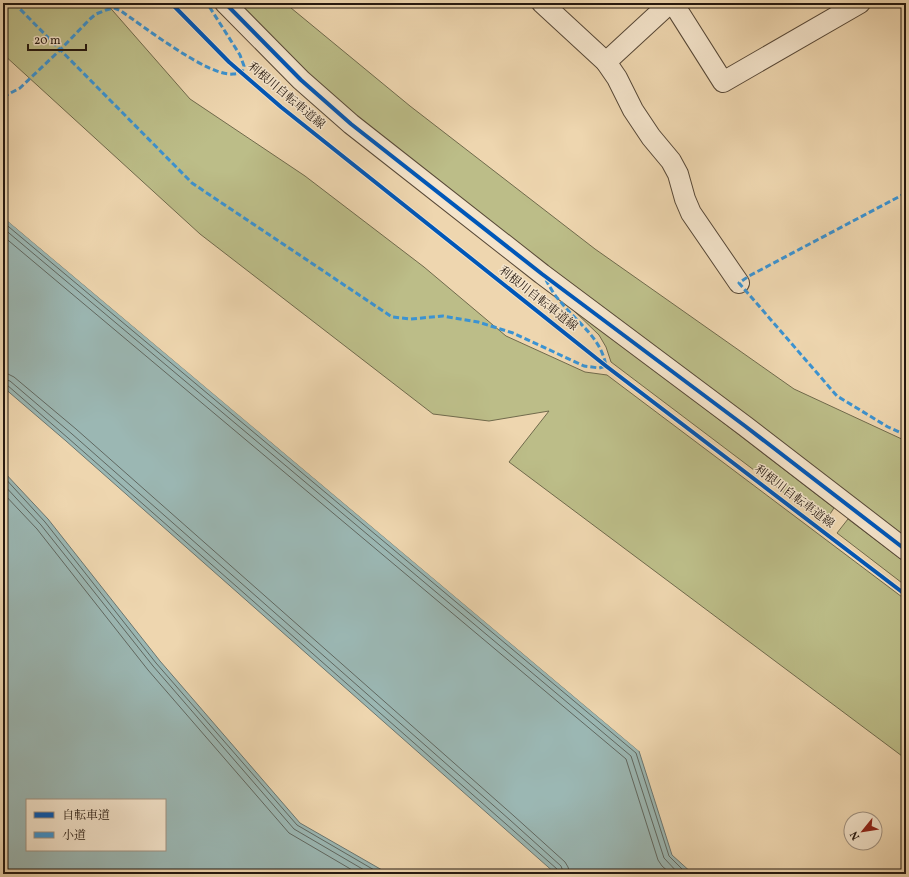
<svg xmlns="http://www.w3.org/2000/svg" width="909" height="877" viewBox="0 0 909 877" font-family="Vollkorn,'Noto Serif JP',serif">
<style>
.green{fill:#bcbd88;stroke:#706a4c}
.water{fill:#9bb7b3;stroke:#6c7771;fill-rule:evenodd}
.pier{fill:#eed6af}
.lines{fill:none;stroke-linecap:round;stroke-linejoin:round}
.shore{stroke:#606861;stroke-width:1}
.minor-casing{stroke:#574837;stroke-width:22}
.minor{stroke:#f4e4cb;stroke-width:20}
.quiet{stroke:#3b93d2;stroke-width:3;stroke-dasharray:6 3;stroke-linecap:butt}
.cycleway-casing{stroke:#f4e4cb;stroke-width:6}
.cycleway{stroke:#0057b8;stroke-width:4}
.labels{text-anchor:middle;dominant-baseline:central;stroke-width:3;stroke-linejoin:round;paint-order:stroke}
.street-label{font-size:12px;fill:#25180f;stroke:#f4e4cb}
</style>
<rect width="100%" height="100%" fill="#eed6af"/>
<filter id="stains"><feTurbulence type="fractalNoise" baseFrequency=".005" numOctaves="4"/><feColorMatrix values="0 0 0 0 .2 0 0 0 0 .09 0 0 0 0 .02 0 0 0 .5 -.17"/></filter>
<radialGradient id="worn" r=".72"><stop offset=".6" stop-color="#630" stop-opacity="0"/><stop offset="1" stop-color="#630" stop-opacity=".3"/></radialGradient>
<g class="green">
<polygon points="3,3 106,3 190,99 305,176 424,267 506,336 585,372 607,375 906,600 906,759 509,462 549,411 489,421 433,414 200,234 3,54"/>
<polygon points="231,3 285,3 410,106 595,249 794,389 906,441 906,540 364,128"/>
<polygon points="565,301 834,508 824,523 611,362 606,347 599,335 569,306"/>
<polygon points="848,519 906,563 906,586 837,533"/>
</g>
<g class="water">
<polygon points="3,217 639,751 672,855 693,874 556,874 66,441 3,387"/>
<path d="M3,471L48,519L160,661L300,823L389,874H3ZM27,800H165V850H27Z"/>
</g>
<polygon class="pier" points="3,215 4,215 641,750 639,751 3,217"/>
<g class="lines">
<g class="shore">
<polyline points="3,222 636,753 669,856 687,874"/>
<polyline points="3,228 631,756 664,858 679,874"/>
<polyline points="3,236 626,759 658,860 662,866 671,874"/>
<polyline points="3,373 8,374 14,377 76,429 514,816 565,862 568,867 570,874"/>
<polyline points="3,379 10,381 72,434 510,820 561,866 564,874"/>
<polyline points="3,384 7,385 68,438 506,824 557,869 559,874"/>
<polyline points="3,476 45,522 156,663 297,825 381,874"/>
<polyline points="3,484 41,525 153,666 294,829 371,874"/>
<polyline points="3,493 37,529 148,670 289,833 359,874"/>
</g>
<defs>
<g id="minor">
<polyline points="225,3 301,80 351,124 542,274 745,426 906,550"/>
<polyline points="542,3 606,62 617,78 633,110 651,137 671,161 678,174 685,199 691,213 739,283"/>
<polyline points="673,3 723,82 860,3"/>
<polyline points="606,62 670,3"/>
</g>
</defs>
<use href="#minor" class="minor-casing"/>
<use href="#minor" class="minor"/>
<g class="quiet">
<path d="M14,3L192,183L392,317L411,319L443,316L478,322L513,333L584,366L599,368L606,366C601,337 577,323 560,301C554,295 550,287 546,280"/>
<path d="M3,97L20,88L60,50L90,19L96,14L106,10L114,8L121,11C143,26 209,77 233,74C236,74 239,73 242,72L244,66L240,55L207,3"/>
<polyline points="906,193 749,276 739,283 837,396 888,427 906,435"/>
</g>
<defs>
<g id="cycleway">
<polyline points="171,3 229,62 281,107 606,366 906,595"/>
<polyline points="225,3 301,80 351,124 542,274 745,426 906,550"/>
</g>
</defs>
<use href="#cycleway" class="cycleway-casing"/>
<use href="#cycleway" class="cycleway"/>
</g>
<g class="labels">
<g class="street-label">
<text transform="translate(286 96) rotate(40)">利根川自転車道線</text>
<text transform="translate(538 299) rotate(38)">利根川自転車道線</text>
<text transform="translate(794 497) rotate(37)">利根川自転車道線</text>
</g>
</g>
<rect width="909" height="877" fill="none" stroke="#eed6af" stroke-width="16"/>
<rect x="4" y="4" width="901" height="869" fill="none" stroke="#25180f" stroke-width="2"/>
<rect x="8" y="8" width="893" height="861" fill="none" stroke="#25180f"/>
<rect x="26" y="799" width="140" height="52" fill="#f4e4cb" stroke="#a19280"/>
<rect x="34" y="812" width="20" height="6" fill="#0057b8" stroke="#a19280"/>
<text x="62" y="819" font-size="12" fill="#25180f">自転車道</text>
<rect x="34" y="832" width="20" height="6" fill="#3b93d2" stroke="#a19280"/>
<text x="62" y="839" font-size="12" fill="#25180f">小道</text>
<g transform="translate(863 831) rotate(240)"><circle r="19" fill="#f4e4cb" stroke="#a19280"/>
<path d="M0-3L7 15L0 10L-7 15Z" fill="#8f2418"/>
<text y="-6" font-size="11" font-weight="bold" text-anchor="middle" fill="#25180f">N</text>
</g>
<path d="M28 44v6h58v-6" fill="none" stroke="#25180f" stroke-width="2"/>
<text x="34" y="44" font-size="12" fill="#25180f" stroke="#f4e4cb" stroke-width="3" paint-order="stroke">20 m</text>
<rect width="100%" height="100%" filter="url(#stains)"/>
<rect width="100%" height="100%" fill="url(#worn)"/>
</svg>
